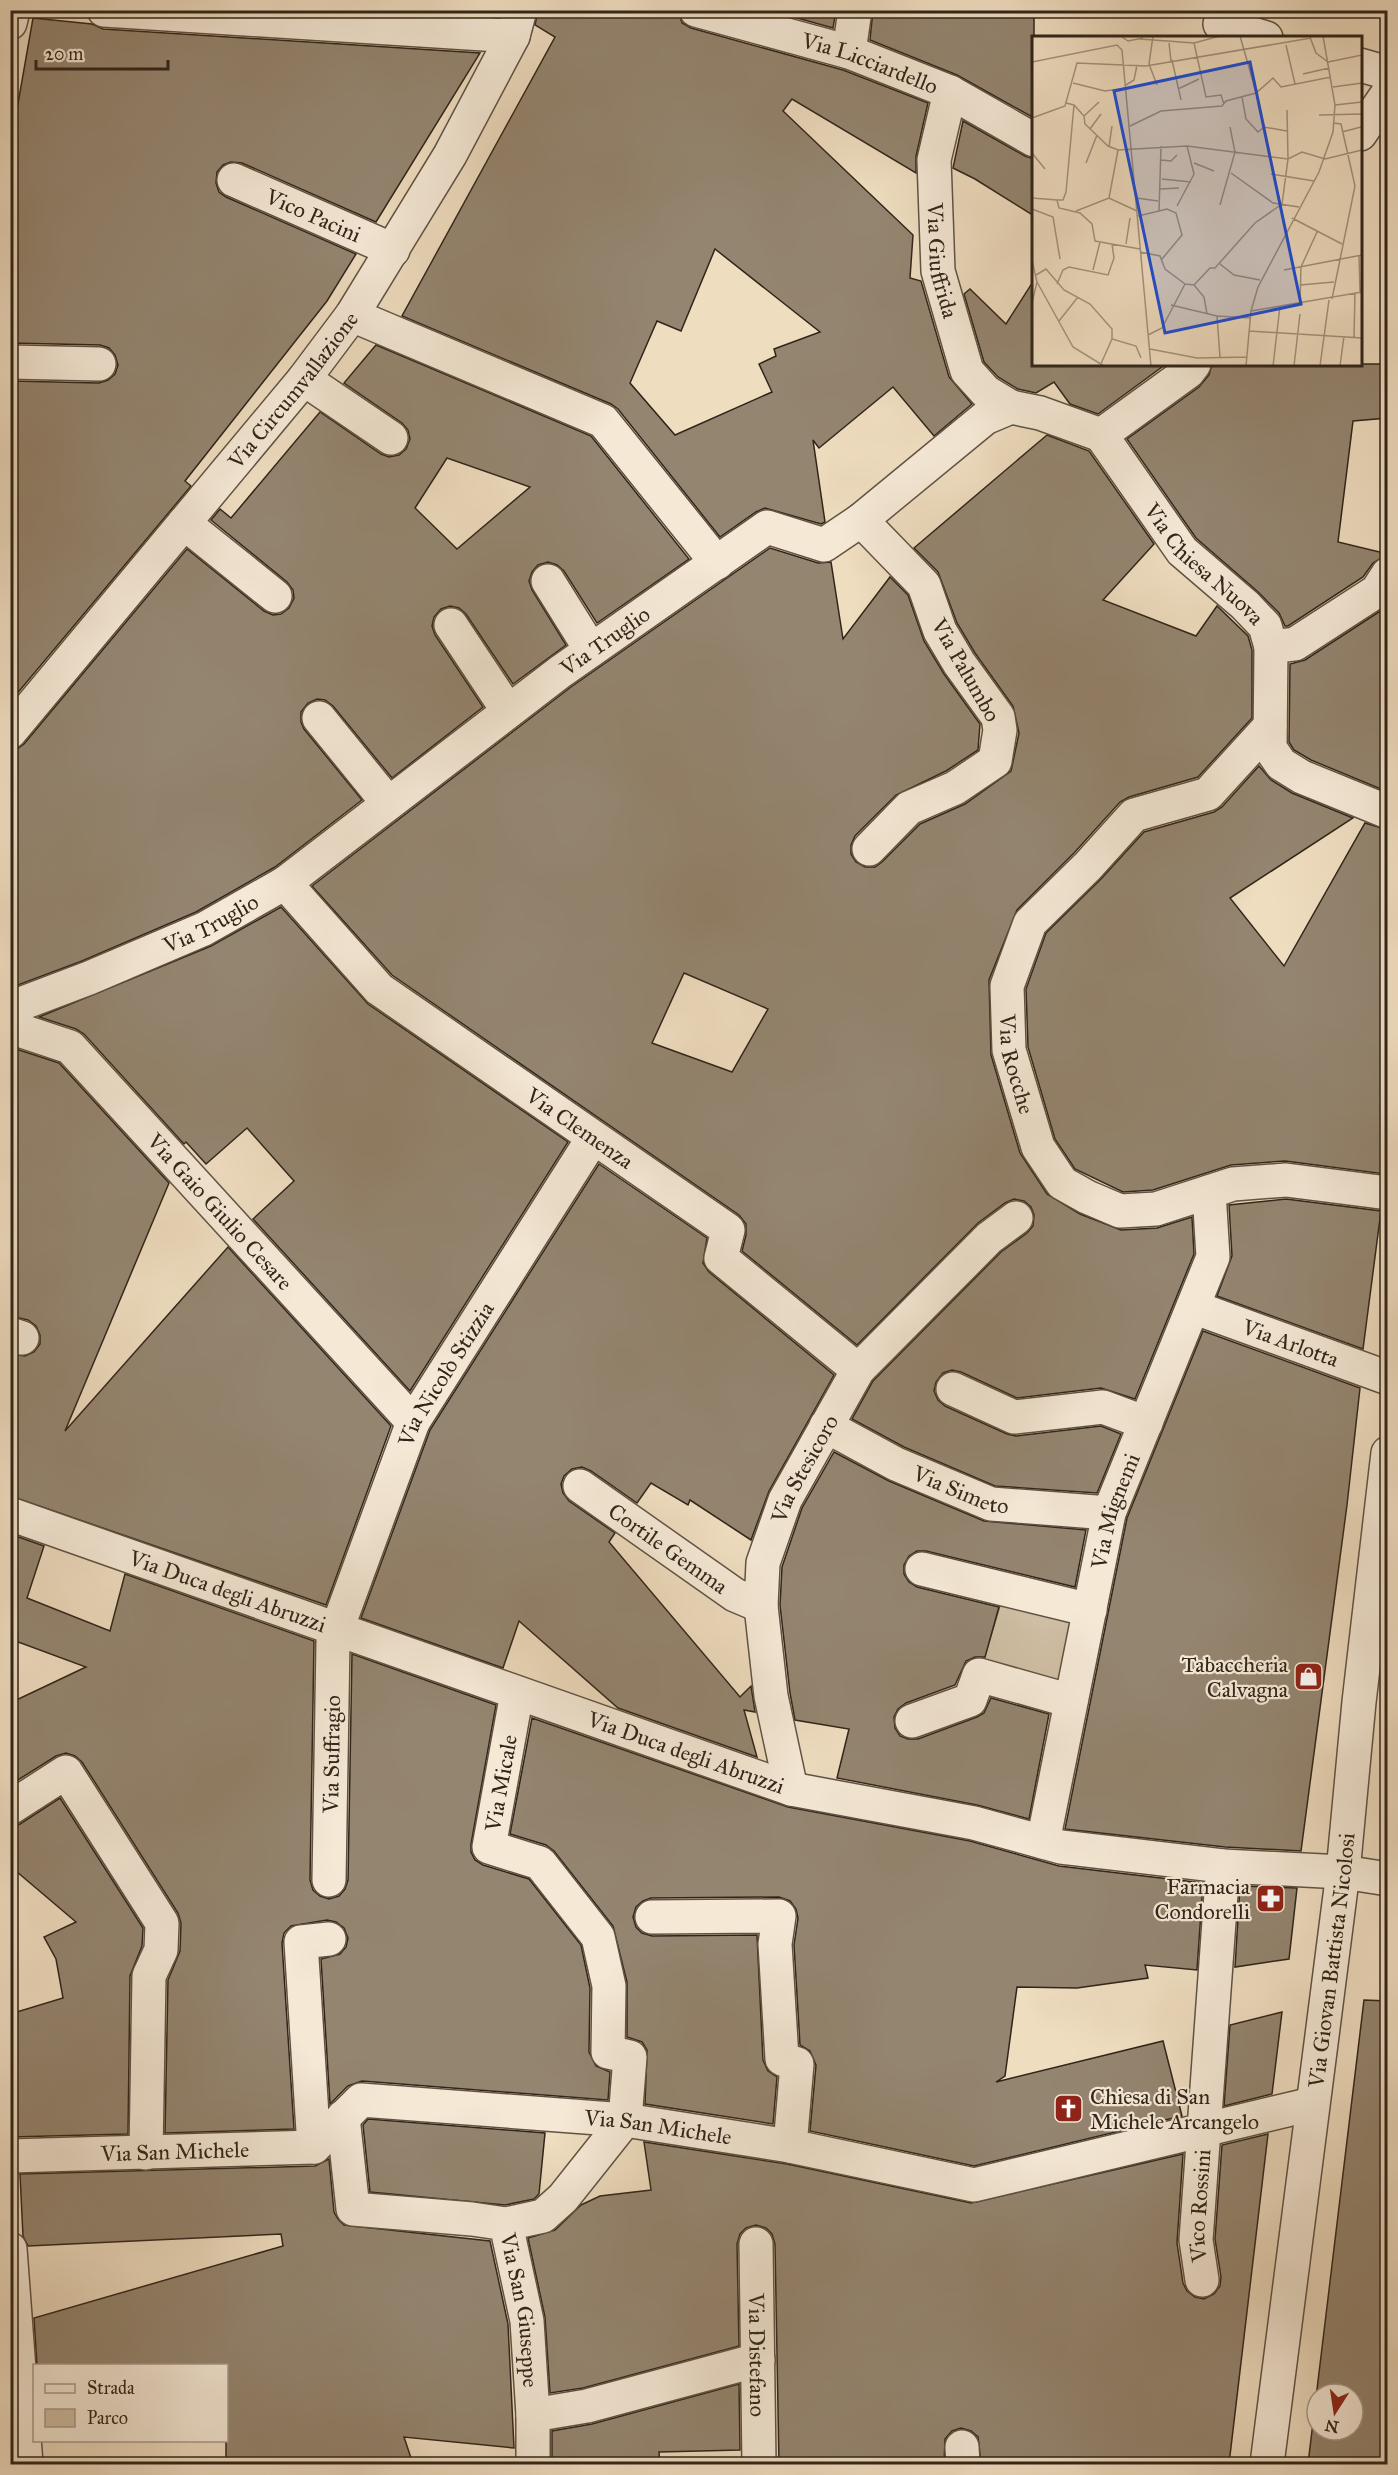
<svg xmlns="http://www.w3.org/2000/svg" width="1398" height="2475" viewBox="0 0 1398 2475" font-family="'IM FELL Great Primer',serif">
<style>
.green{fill:#cfbea4;stroke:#80725f;stroke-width:1.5}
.building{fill:#948570;stroke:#31251a;stroke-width:1.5;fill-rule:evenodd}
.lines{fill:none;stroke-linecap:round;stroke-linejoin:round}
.minor-casing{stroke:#605344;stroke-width:36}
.minor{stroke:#f5e9d6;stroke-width:33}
.labels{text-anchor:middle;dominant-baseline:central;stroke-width:4.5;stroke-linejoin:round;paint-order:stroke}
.street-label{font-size:22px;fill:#31251a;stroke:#f5e9d6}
.poi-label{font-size:22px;fill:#31251a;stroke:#f5e9d6;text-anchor:end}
.inset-road{fill:none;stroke:#a3937e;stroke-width:1.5}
.view{fill:#1d4ed8;fill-opacity:0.15;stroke:#1d4ed8;stroke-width:3}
.inset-edge{fill:none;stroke:#31251a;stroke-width:3}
</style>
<rect width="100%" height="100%" fill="#efddc0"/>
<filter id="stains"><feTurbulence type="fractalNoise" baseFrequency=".00333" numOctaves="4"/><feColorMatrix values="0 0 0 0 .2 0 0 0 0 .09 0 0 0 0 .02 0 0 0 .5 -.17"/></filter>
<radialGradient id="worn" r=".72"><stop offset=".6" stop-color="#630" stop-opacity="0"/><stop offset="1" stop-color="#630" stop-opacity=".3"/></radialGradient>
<polygon class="green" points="1001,1602 1076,1618 1061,1687 982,1666"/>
<g class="building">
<polygon points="407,10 500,10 499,16"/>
<path d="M538,10H678L682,23L691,28L843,70L928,103L916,156V173L792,99L783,111L913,235L910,278L921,281L949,377L972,404L934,436L893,387L819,448L813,440L825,522L821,524L765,508L756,512L720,537L618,409L611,404L402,316L555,37L535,25ZM715,249L820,332L774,349L776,356L759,364L772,392L675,435L630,383L657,321L681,331Z"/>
<polygon points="769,10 836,10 833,28"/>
<polygon points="873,10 1034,10 1034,118 957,75 870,40"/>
<polygon points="33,18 92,24 103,29 480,53 376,222 242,163 231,162 223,165 217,172 216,183 219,192 226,197 356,254 327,301 185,481 191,486 10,702 10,381 99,383 108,380 115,374 118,365 115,355 109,348 100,345 10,343 10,149"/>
<polygon points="963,121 1025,156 1034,159 1034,216 975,179 953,168"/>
<polygon points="1034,280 1034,364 1166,364 1098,414 1070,404 1054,382 1036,393 1018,389 998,377 984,362 964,294 970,289 1006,324"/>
<path d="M376,345L591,436L689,559L597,623L564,571L557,565L548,562L538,565L532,572L529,581L532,590L566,645L513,684L466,614L459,608L450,606L441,609L434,617L432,626L435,635L483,707L392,778L333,706L325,700L317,699L308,703L301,712V722L304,729L362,800L275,867L196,912L82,961L10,988V750L17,749L24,744L187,549L264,611L273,615L281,614L289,608L294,598L293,590L287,582L211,520L220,509L231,518L320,412L381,454L389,457L399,455L406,449L410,439L408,430L402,423L344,383ZM447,458L530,487L457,549L415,508Z"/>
<polygon points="1212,364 1388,364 1388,418 1353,421 1338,542 1388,554 1373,563 1363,577 1288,626 1285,626 1279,613 1257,591 1196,538 1127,439 1199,387 1209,375"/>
<path d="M1047,435L1089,451L1154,544L1103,600L1196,636L1217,606L1248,636L1252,650V718L1198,777L1129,797L1120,802L1074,853L1017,910L989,980L991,1055L1020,1153L1047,1194L1080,1214L1121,1230L1157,1228L1192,1217L1194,1254L1135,1399L1101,1388L1017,1398L961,1372L952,1370L943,1373L936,1382L934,1391L938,1400L945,1406L1007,1434L1016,1436L1101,1426L1121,1434L1097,1493L995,1486L904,1447L852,1419L873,1381L1001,1252L1027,1233L1033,1226L1034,1215L1031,1207L1024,1201L1014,1199L1005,1203L978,1223L857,1345L742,1251L746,1235V1224L739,1215L392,975L312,886L571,687L770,548L818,563L831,562L843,639L890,577L908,595L924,641L944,674L980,724L978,750L946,771L896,795L855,836L851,845V854L856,862L865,867H875L882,862L920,824L965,804L1011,771L1019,733L1013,706L975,653L957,623L938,572L914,548ZM684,973L768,1009L732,1072L652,1043Z"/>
<polygon points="1388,606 1388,792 1311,760 1294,750 1289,742 1290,664 1305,660"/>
<polygon points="1259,766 1271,780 1292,793 1353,818 1230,898 1284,966 1365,823 1388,830 1388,1157 1385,1174 1285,1161 1231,1165 1153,1190 1123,1192 1075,1169 1055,1139 1028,1047 1026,989 1046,933 1101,879 1144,832 1214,812 1222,807"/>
<polygon points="281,907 368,1004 568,1142 410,1391 253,1219 294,1181 247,1128 206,1164 186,1142 184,1144 84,1034 76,1029 39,1017 211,946"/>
<polygon points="10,1047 59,1063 169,1183 65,1431 228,1247 391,1426 326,1605 10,1496 10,1354 25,1356 34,1352 40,1344 40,1335 36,1326 28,1320 10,1316"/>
<polygon points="599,1164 707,1238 703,1263 709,1272 834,1375 769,1491 751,1540 690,1500 688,1505 651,1483 637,1503 591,1471 582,1467 572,1469 564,1476 561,1484 563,1493 569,1501 615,1533 609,1542 740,1697 751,1686 755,1712 744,1710 757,1757 618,1708 519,1621 503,1668 361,1618 430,1430"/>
<polygon points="1286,1199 1381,1211 1363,1349 1217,1296 1232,1256 1229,1205"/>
<polygon points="1203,1331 1360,1388 1347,1505 1301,1851 1225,1847 1065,1829 1127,1518"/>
<polygon points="834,1452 889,1481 984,1521 1086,1530 1075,1587 926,1551 917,1551 909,1556 904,1565 904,1574 909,1582 917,1587 999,1607 985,1657 975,1657 966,1661 955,1685 906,1703 898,1709 894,1717 895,1728 900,1736 908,1739 918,1739 977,1717 984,1713 991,1698 1049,1714 1029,1819 977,1805 837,1778 849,1729 795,1720 790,1693 780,1605 782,1567 802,1508"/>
<polygon points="10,1534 44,1546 27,1598 110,1631 125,1574 314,1641 310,1880 313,1890 320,1896 329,1899 339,1896 345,1889 348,1880 352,1654 496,1705 471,1844 471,1852 475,1860 483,1865 529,1879 581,1945 590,1988 589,2052 596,2066 610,2072 608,2100 362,2081 348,2086 330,2104 321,1959 340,1954 346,1947 348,1938 344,1928 336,1922 327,1920 291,1926 284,1933 282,1943 294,2129 165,2133 168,1980 180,1951 181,1923 178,1913 82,1762 75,1756 66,1753 56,1756 10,1785 10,1703 86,1667 10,1639"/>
<polygon points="532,1718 788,1807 970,1841 1059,1866 1203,1883 1197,1970 1145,1965 1148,1978 1077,1988 1017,1987 1005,2076 996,2082 1163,2041 1182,2116 974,2166 810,2131 816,2065 810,2051 800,2045 794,1945 798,1918 796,1909 790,1901 779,1897 651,1898 643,1901 636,1907 633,1917 636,1927 642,1933 652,1936 757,1935 763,2060 768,2071 777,2077 773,2124 645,2104 647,2050 642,2042 627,2037 627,1982 613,1926 554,1851 546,1845 510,1834"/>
<polygon points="60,1798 143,1928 142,1946 130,1976 128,2134 10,2137 10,2014 63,1998 56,1959 44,1937 76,1922 10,1866 10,1827 20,1824"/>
<polygon points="1240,1886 1297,1888 1289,1959 1235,1967"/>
<path d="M1364,2000L1388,2001V2464H1308ZM1317,2394H1353V2430H1317Z"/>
<polygon points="1282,2012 1272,2094 1224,2106 1230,2025"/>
<polygon points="368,2119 545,2133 539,2194 534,2199 505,2205 370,2192 363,2125"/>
<polygon points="1268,2134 1229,2464 981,2464 978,2437 971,2431 961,2428 952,2431 945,2439 944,2464 779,2464 775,2244 772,2234 766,2228 756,2225 746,2228 740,2234 737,2244 739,2346 583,2388 550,2393 545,2317 528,2238 555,2230 581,2205 600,2196 651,2190 644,2142 787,2164 971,2203 1183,2154 1177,2243 1183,2283 1187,2291 1195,2297 1204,2299 1214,2294 1220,2286 1221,2277 1215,2239 1222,2145"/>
<polygon points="329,2159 334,2212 338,2219 344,2225 490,2241 508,2324 514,2448 404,2437 413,2464 226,2464 226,2366 37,2366 34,2318 283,2246 281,2234 28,2246 23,2236 20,2174 315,2166"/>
<polygon points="739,2384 740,2450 659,2452 660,2464 552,2464 552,2431 592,2424"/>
</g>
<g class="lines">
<defs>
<g id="minor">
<polyline points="104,10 513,36"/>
<path id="s1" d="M696,10L849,52L950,92L1034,140"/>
<polyline points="10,23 13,10"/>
<polyline points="1220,24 1266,38"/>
<polyline points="849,52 855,10"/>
<polyline points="1360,65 1388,73"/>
<path id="s2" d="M950,92L934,160L938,271L967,371L986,392L1011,407"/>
<polyline points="1360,134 1388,93"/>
<path id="s3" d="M234,180L393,250"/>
<polyline points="352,315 603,421 717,563"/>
<polyline points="10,362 99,364"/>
<polyline points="304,379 391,438"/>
<path id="s4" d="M1101,435L1182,551L1245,605L1265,626L1271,647L1270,748L1281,764L1302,777L1388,812"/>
<polyline points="1101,435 1188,372 1194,364"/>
<polyline points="861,520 924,585 940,631 959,663 998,717 1000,730 995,761 955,788 909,808 869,849"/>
<polyline points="184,523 275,596"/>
<polyline points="548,581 591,650"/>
<polyline points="451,625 508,711"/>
<polyline points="1271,647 1295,644 1377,591 1388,574"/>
<polyline points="319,718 388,803"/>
<path id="s5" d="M1270,726L1208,794L1134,815L1088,866L1030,923L1007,986L1009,1050L1038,1147L1062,1183L1087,1197L1120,1211L1156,1209L1233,1184L1286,1180L1388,1193"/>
<path id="s6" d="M10,732L304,379L352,315L450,155L513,36L520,10"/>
<path id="s7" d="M285,883L379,989L728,1230L721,1258L858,1370"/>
<path id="s8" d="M10,1008L89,978L204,929L285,883L560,672L767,527L824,545L861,520L985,418L1011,407L1040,413L1101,435"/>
<path id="s9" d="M10,1027L70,1047L413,1422"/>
<path id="s10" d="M1193,1307L1388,1378"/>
<polyline points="10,1334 22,1338"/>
<polyline points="953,1389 1014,1417 1103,1407 1146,1423"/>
<path id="s11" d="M826,1426L896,1464L991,1504L1109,1513"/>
<path id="s12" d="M580,1486L735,1595L761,1606"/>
<path id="s13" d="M10,1514L791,1789L974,1823L1061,1847L1223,1866L1343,1872L1388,1879"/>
<polyline points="922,1569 1090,1610"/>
<polyline points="912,1721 970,1700 979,1675 1071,1701"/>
<path id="s14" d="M791,1789L771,1696L761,1606L763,1563L785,1500L858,1370L989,1238L1016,1218"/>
<polyline points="10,1808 66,1772 162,1923 161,1950 149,1976 146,2153"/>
<path id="s15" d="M1043,1842L1109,1513L1213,1257L1209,1192"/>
<path id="s16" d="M329,1880L333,1642L337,1629L413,1422L593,1138"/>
<polyline points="652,1917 779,1916 775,1944 782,2059 797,2064 790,2146"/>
<path id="s17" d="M343,2117L353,2209L472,2219L506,2224L527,2321L533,2415V2464"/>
<polyline points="314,2147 301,1942 329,1939"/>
<path id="s18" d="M10,2156L314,2147L361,2100L625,2120L790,2146L974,2185L1312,2104"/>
<path id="s19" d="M506,2224L543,2216L563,2198L625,2120L630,2057L608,2052L609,1986L598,1937L540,1863L489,1847L517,1693"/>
<path id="s20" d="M756,2244L759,2464"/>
<polyline points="10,2249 26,2464"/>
<path id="s21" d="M1202,2280L1196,2240L1223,1866"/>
<polyline points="533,2415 587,2406 758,2360"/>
<polyline points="962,2447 963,2464"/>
<path id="s22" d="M1267,2464L1343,1872L1359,1702L1388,1453"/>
</g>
</defs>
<use href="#minor" class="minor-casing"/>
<use href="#minor" class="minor"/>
</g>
<defs>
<symbol id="shop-square" viewBox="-11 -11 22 22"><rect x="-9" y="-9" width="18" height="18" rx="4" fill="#8f2418" stroke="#f5e9d6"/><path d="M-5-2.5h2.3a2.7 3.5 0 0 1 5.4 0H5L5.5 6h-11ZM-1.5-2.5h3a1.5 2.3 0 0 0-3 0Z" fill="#fff"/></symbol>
<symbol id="pharmacy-square" viewBox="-11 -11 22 22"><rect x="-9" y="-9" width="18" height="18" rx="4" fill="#8f2418" stroke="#f5e9d6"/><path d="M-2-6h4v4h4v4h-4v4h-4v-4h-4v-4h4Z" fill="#fff"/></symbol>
<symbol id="church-square" viewBox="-11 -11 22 22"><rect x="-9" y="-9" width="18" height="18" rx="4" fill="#8f2418" stroke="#f5e9d6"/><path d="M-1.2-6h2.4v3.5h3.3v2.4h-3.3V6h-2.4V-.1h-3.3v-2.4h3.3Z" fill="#fff"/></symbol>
</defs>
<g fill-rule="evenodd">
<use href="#shop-square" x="1292" y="1660" width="33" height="33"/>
<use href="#pharmacy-square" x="1254" y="1882" width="33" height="33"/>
<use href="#church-square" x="1052" y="2092" width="33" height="33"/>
</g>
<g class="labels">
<g class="street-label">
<text stroke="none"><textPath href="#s1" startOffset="182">Via Licciardello</textPath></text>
<text stroke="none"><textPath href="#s3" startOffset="87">Vico Pacini</textPath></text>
<text stroke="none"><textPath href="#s2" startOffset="171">Via Giuffrida</textPath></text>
<text stroke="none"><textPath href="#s6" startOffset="444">Via Circumvallazione</textPath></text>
<text stroke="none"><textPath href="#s4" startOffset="166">Via Chiesa Nuova</textPath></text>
<text stroke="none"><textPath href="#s8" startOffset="704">Via Truglio</textPath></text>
<text transform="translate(966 670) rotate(60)">Via Palumbo</text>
<text stroke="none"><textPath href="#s8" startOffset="218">Via Truglio</textPath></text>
<text stroke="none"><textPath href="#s5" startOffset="465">Via Rocche</textPath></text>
<text stroke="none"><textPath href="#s7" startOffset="386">Via Clemenza</textPath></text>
<text stroke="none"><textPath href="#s9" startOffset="286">Via Gaio Giulio Cesare</textPath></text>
<text stroke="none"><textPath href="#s10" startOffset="104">Via Arlotta</textPath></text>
<text stroke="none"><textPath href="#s16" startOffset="530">Via Nicolò Stizzia</textPath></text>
<text stroke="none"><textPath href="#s14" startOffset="332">Via Stesicoro</textPath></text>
<text stroke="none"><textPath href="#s11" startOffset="150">Via Simeto</textPath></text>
<text stroke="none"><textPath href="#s15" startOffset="339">Via Mignemi</textPath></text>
<text stroke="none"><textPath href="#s12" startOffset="108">Cortile Gemma</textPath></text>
<text stroke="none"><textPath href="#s13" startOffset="231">Via Duca degli Abruzzi</textPath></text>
<text stroke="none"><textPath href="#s13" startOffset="717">Via Duca degli Abruzzi</textPath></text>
<text stroke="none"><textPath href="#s16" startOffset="126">Via Suffragio</textPath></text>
<text stroke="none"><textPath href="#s19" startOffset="579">Via Micale</textPath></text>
<text stroke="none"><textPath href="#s22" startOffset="508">Via Giovan Battista Nicolosi</textPath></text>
<text stroke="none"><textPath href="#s18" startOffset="669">Via San Michele</textPath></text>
<text stroke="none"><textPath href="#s18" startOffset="165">Via San Michele</textPath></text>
<text stroke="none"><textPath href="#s21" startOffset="75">Vico Rossini</textPath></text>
<text stroke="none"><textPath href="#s17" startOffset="334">Via San Giuseppe</textPath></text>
<text stroke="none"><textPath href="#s20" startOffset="111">Via Distefano</textPath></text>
</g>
<g class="poi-label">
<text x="1288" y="1664">Tabaccheria<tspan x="1288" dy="25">Calvagna</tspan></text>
<text x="1250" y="1886">Farmacia<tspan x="1250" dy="25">Condorelli</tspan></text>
<text x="1090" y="2096" text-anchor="start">Chiesa di San<tspan x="1090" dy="25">Michele Arcangelo</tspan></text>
</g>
</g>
<g transform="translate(1032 36)">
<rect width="330" height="330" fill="#efddc0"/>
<path class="inset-road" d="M121,0L117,28L125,49M208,0L224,56M90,1L96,5L111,2M278,1L284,17L296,26M108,3L162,7L188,0M137,7L139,25M162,7L174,61L189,59L192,68M254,9L263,48M140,24L149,64M0,26L85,9L90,14L119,330M296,26L330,19M271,38L297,32M41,47L73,55L94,52M94,49L102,44L105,29M301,51L330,47M146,53L167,43M210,61L214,83L226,96L232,91L255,95M34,67L42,69L52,80L53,88L76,110L86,114L155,110L256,123L270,116L293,123L330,114M303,69L330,66M287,79L330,78M52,80L67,66M0,82L33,70L45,27L114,30L279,2M98,90L129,75L190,70L194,65L224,57L241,42L249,51L299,41M58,93L69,78M310,96L329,91M77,111L80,90M0,117L13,133M129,124L139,125L145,119M54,127L65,99M162,127L182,135M199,137L241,167L267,171M239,138L282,145M130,143L159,146M128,153L147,152M0,162L25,164L27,172L48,177L60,188L63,205L108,213M77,162L86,114M104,162L126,165M25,164H31L34,156L42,69M250,168L256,123L255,74M188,169L203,116L198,91M145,170L162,138L155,110M0,173L21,181L28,223M44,175L77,162L105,175M127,176L129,110M106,180L135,173L144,177L150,199L130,223M260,182L310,208M94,208L98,182M108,216L128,220L133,233L153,248M327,220L328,256M0,224L5,246L0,267M188,228L202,239L228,244M61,234L68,206M252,234L330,219M4,239L14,233L32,254L58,268L80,293V303L104,310L109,322M5,246L41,311L72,330M25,248L31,234L37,231L76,239L82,222L80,208M153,248L162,249L178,232H183L223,187L250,168M162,249L172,261L175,278M268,249L302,246M300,263L323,150L309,88L302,87M268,268L269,231L285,196M139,269L185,280L218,282M219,275L330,256M185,280L188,321M27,285L46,261M217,295L330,302M116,299L130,292L153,248M322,301L323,257M118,313L165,322L215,321M68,330L80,303M214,330L219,275L226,251L287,136L301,96L303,69L291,0M241,330L248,270M262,330L268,278M288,330L297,264M308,330L312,300"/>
<path class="view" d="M218,26L269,268L133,297L82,55Z"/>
<rect width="330" height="330" class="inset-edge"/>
</g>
<rect width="1398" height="2475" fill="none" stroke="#efddc0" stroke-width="36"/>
<rect x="12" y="12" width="1374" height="2451" fill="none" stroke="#31251a" stroke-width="3"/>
<rect x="18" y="18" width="1362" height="2439" fill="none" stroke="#31251a" stroke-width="1.5"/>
<rect x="33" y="2364" width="195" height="78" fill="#f5e9d6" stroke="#a79b8b" stroke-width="1.5"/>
<rect x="45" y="2384" width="30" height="9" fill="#f5e9d6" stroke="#a79b8b" stroke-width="1.5"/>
<text x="87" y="2394" font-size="18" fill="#31251a">Strada</text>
<rect x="45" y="2409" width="30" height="18" fill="#cfbea4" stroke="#a79b8b" stroke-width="1.5"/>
<text x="87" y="2424" font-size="18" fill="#31251a">Parco</text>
<g transform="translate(1335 2412) rotate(192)"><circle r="28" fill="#f5e9d6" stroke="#a79b8b" stroke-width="1.5"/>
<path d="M0-4.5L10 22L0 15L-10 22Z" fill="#8f2418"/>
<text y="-9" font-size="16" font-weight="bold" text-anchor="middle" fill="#31251a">N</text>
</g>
<path d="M36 60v9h132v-9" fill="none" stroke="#31251a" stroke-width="3"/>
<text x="45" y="60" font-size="18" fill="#31251a" stroke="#f5e9d6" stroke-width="4.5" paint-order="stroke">20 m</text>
<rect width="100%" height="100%" filter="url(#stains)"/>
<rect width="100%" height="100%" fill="url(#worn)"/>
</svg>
